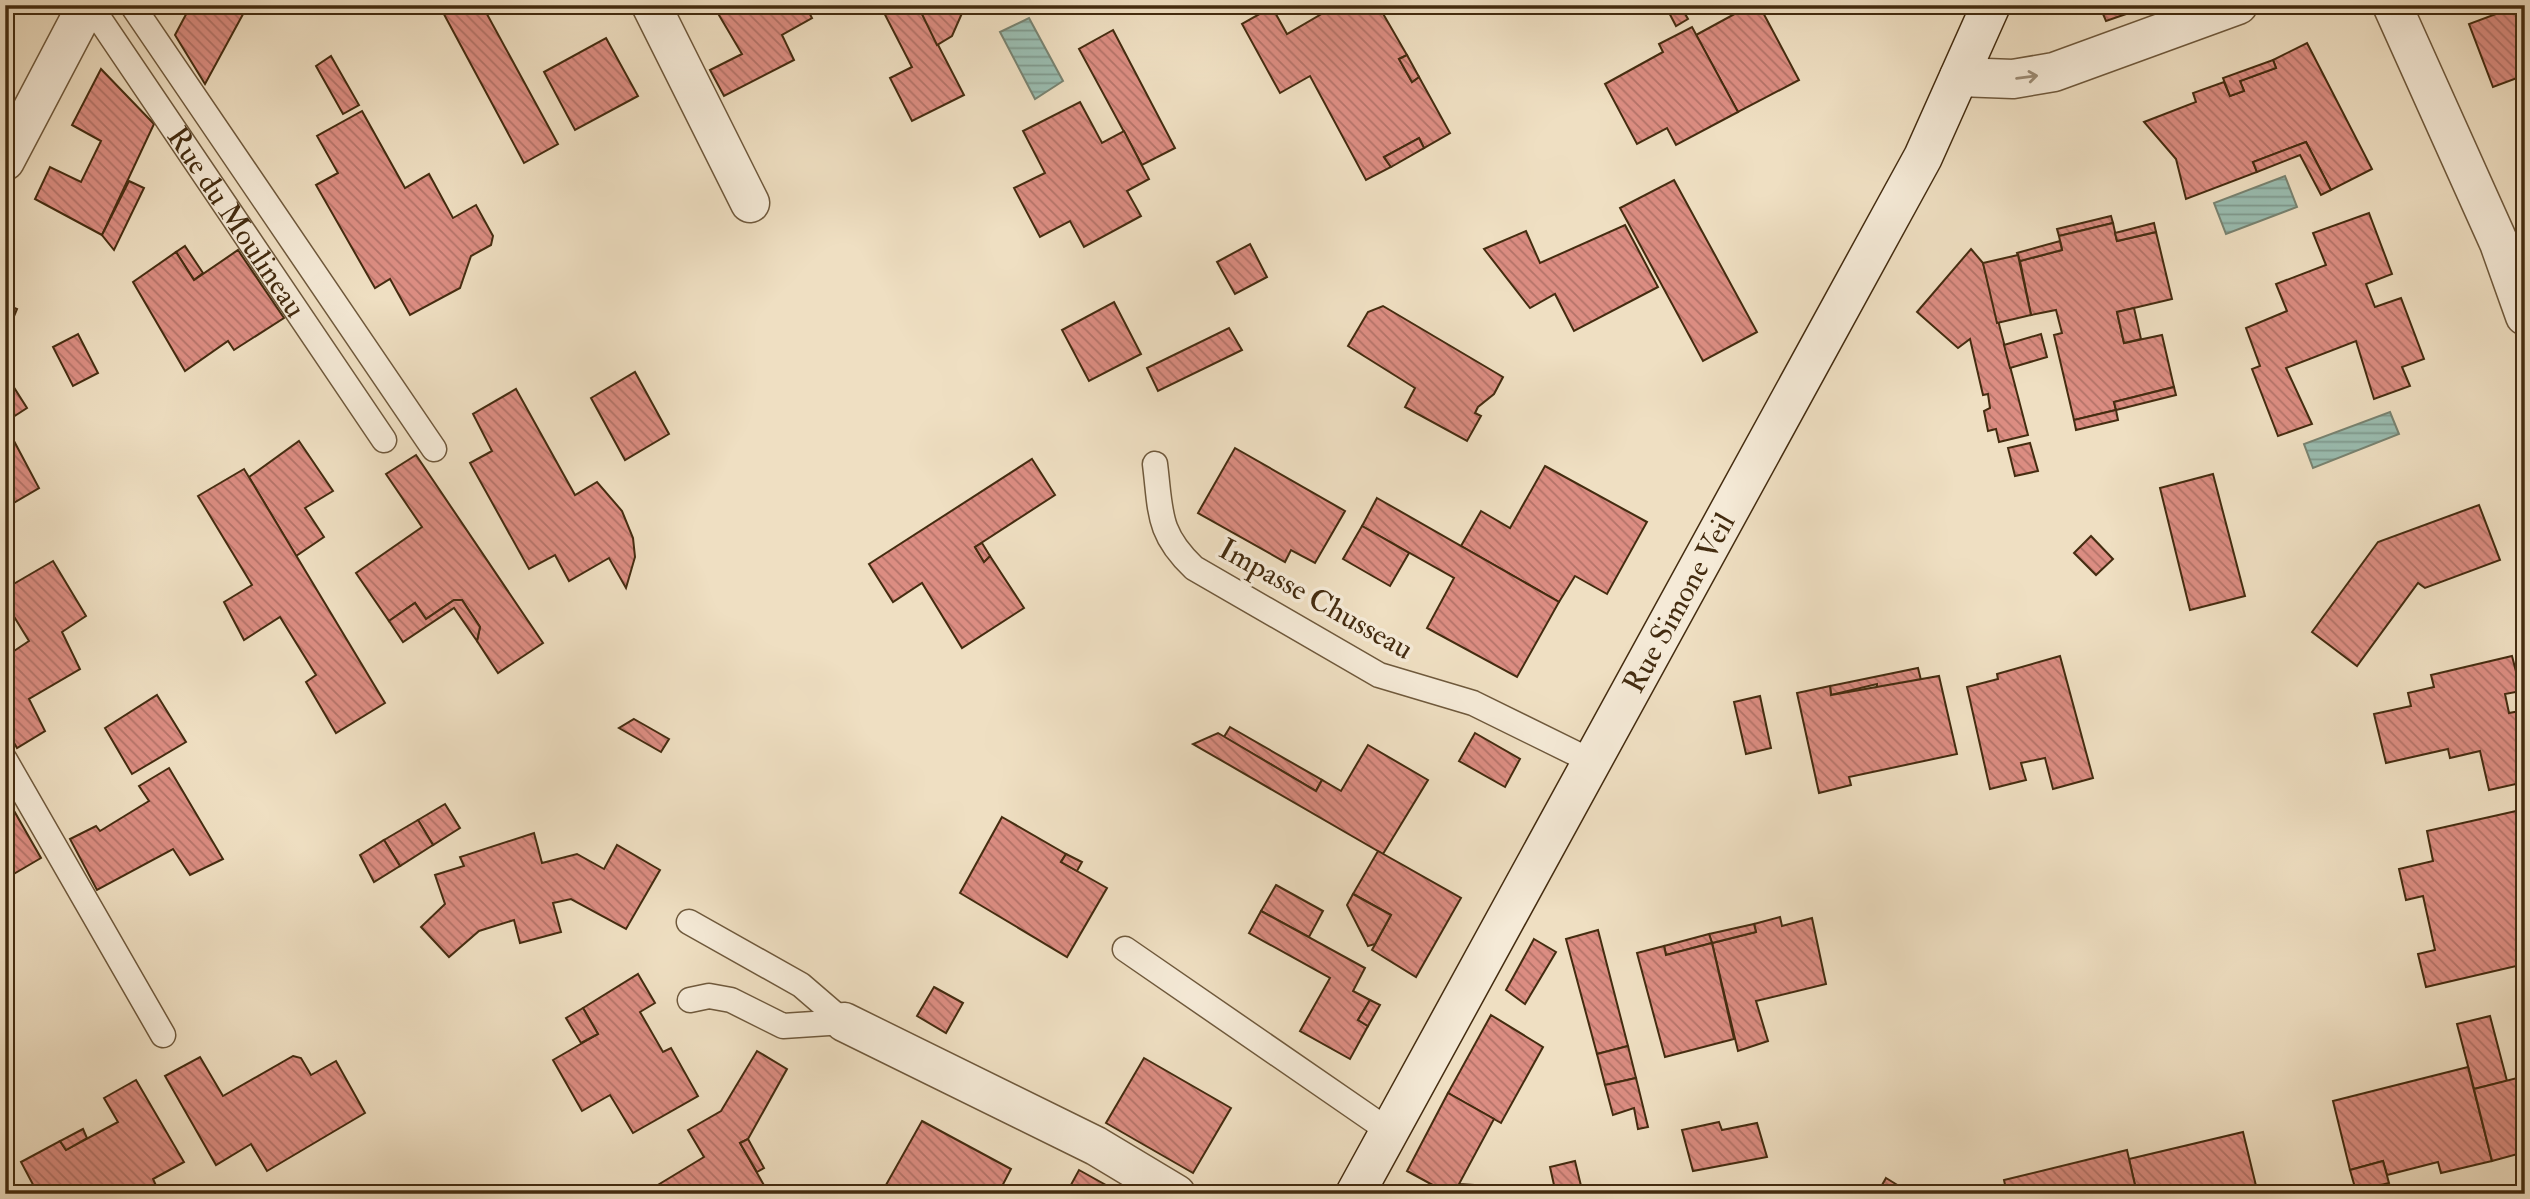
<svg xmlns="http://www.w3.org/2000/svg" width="2530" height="1199" viewBox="0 0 2530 1199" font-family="'IM FELL Double Pica',serif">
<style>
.water{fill:url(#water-rules);stroke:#788371;stroke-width:2}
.building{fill:url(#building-back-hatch);stroke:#442c10;stroke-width:2}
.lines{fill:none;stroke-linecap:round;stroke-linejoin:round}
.service-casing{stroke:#6f593c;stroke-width:27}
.minor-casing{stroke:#6f593c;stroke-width:41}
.secondary-casing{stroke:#442c10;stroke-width:41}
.service{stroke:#f5ead7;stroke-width:24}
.minor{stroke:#f5ead7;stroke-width:38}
.secondary{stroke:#f5ead7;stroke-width:38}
.oneway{stroke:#9c8b74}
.labels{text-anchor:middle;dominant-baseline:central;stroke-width:7;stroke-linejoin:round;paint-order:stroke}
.street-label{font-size:30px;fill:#442c10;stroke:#f5ead7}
</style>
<defs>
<pattern id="water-rules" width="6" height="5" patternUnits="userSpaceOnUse" patternTransform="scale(1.75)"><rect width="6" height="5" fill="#9abdb1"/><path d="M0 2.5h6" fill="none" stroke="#7f9a8f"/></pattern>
<pattern id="building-back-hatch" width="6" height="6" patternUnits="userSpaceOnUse" patternTransform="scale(1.75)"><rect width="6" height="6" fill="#dc8d82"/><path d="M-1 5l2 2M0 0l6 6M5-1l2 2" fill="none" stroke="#b47369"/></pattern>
</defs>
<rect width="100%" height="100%" fill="#efdfc2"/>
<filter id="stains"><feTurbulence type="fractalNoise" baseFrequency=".00286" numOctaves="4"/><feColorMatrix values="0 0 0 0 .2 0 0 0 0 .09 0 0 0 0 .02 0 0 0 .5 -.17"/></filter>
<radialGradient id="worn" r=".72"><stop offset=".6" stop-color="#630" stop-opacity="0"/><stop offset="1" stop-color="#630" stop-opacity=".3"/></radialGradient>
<g class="water">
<polygon points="1029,18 1063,81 1035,99 1000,32"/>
<polygon points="2285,176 2297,207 2226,234 2214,203"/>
<polygon points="2390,412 2399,434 2313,468 2304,444"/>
</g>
<g class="building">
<polygon points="191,5 248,5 205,84 175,35"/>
<polygon points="439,5 482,5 558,144 524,163"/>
<polygon points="713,5 805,5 812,18 782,35 794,60 724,96 710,70 742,54"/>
<polygon points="880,5 930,5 920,10 964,95 912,121 890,78 912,67"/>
<polygon points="930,5 960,5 963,11 952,36 937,45 920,10"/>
<polygon points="1337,5 1378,5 1407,55 1399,59 1412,82 1419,77 1450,133 1424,148 1419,138 1384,157 1391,167 1366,180 1310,76 1280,93 1242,24 1272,7 1287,34"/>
<polygon points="1665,5 1680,5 1688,19 1676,26"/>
<polygon points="1751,5 1759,5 1799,80 1738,112 1696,35"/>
<polygon points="2121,5 2129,13 2106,21 2103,14"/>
<polygon points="2520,5 2525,5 2525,75 2493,87 2469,24"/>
<polygon points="1692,27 1738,112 1676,145 1667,128 1637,144 1605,84 1663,52 1659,44"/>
<polygon points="1113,30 1175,148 1142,165 1079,49"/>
<polygon points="606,38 638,96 575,130 544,72"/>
<polygon points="2307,43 2372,169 2331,190 2306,142 2253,162 2257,172 2186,199 2176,159 2144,122 2196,102 2193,93 2224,82 2230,96 2244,91 2240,81 2276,68 2273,60"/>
<polygon points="1407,55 1419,77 1412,82 1399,59"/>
<polygon points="331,56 359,105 343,114 316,66"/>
<polygon points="2273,60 2276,68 2240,81 2244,91 2230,96 2223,78"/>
<polygon points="101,69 154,124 102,235 35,199 50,167 81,182 101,141 72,125"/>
<polygon points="1080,102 1102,143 1124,131 1149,179 1127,191 1141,216 1084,247 1070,221 1040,237 1014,188 1045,173 1023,131"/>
<polygon points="362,111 405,188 429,174 453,218 476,205 493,236 491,245 471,256 460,288 410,315 390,279 375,288 316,185 338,173 317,136"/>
<polygon points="1419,138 1424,148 1391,167 1384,157"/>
<polygon points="2306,142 2331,190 2321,195 2300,155 2257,172 2253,162"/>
<polygon points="1674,180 1757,332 1703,361 1620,208"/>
<polygon points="129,181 144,188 114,250 102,235"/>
<polygon points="2369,213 2392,274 2366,284 2375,307 2401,298 2424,359 2402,367 2410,386 2374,399 2356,341 2286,368 2312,424 2278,436 2252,369 2260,366 2246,328 2287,311 2276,284 2326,265 2313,233"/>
<polygon points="2111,216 2113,223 2059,236 2057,229"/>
<polygon points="2113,223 2117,241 2156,232 2172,299 2117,312 2124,343 2162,335 2174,387 2114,402 2116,410 2074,420 2054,335 2062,333 2056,310 2031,315 2020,261 2062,250 2059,236"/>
<polygon points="2154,223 2156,232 2117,241 2115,233"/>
<polygon points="1625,225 1658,287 1574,331 1555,294 1530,308 1484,249 1526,231 1540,263"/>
<polygon points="2060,241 2062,250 2020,261 2017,253"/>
<polygon points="1250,244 1267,277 1235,294 1217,262"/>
<polygon points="185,246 203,273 194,280 176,252"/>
<polygon points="1971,249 1983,263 2028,435 1999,442 1996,429 1988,431 1984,411 1990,408 1988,394 1983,395 1970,339 1958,348 1917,312"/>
<polygon points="238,250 284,318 234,350 228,341 185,371 133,282 176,252 194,280"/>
<polygon points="2018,255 2031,315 1997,323 1983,263"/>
<polygon points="1114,302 1141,354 1089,381 1062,330"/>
<polygon points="5,304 17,309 5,338"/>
<polygon points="1383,306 1503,377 1494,394 1478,407 1475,413 1481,416 1467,441 1405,407 1415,388 1348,346 1368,312"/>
<polygon points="2134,308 2141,339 2124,343 2117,312"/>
<polygon points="1229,328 1242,350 1158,391 1147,368"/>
<polygon points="78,334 98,373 73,386 53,347"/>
<polygon points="2041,334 2047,357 2010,368 2004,345"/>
<polygon points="635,372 669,434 625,460 591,398"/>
<polygon points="8,378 27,408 10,419 5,413 5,380"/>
<polygon points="2174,387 2176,395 2116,410 2114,402"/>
<polygon points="516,389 575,495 597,482 622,511 633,538 635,557 626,588 609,558 569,581 555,555 529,569 470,463 492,451 473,414"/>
<polygon points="2116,410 2118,420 2076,430 2074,420"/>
<polygon points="14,441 39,488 5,508 5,447"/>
<polygon points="299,441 333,491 305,508 324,537 296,556 249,477"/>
<polygon points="2030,443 2038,471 2015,476 2008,448"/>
<polygon points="1235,448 1345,511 1315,563 1291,550 1285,562 1198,513"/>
<polygon points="416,455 543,643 498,673 477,641 480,627 462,600 454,600 426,619 415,603 389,621 356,573 422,527 386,474"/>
<polygon points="1032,459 1055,495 975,547 984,562 990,556 1024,608 962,648 922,583 893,602 869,564"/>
<polygon points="1545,466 1647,522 1607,594 1575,576 1559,602 1461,546 1481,511 1510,528"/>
<polygon points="244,469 385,703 336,733 306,682 316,675 280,617 244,640 224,602 252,585 198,496"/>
<polygon points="2213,474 2245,596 2190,610 2160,488"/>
<polygon points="1377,498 1559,602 1517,677 1427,628 1454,578 1362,526"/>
<polygon points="2479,505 2500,560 2425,588 2418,583 2357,666 2312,632 2378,542"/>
<polygon points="1362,526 1409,553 1390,586 1343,559"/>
<polygon points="2091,536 2113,559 2096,575 2074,553"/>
<polygon points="982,543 990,556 984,562 975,547"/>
<polygon points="53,561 86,616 62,632 80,669 29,699 45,731 17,748 5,727 5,687 11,684 5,675 5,657 29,641 5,602 5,589"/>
<polygon points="454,600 462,600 480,627 477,641 454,608 403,642 389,621 415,603 426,619"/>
<polygon points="2060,656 2093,778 2053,789 2045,758 2021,763 2026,780 1990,789 1967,687 1998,679 1997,674"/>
<polygon points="2512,656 2521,691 2505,694 2509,713 2520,711 2525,729 2525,782 2489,790 2480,751 2450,758 2448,749 2386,763 2374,714 2411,706 2408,693 2434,687 2431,675"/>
<polygon points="1918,668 1921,680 1877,689 1877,684 1831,695 1830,686"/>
<polygon points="1939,676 1957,754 1849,777 1851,785 1819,793 1797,693 1830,686 1831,695"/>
<polygon points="157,695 186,742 132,774 105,728"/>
<polygon points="1760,696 1771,748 1746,754 1734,702"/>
<polygon points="634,719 669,739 661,752 619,728"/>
<polygon points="1230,727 1322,780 1316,791 1224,737"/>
<polygon points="1218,733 1316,791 1322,780 1341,791 1368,745 1428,780 1383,854 1193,744"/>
<polygon points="1475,733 1520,759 1505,787 1459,761"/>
<polygon points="169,768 223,859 190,875 173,849 97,890 70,839 96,826 100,831 149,801 139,786"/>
<polygon points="5,795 41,858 5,879"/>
<polygon points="445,804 460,828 433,845 418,820"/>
<polygon points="2525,809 2525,964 2426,987 2418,954 2435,950 2423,896 2406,900 2399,869 2433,861 2427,831"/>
<polygon points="1002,817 1066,854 1061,862 1107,888 1067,957 960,893"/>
<polygon points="418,820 433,845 400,866 384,840"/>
<polygon points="534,833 542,863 577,854 604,869 617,845 660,870 626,929 571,899 553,903 561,932 520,943 514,920 479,931 449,957 421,927 445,904 435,875 464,866 460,857"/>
<polygon points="384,840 400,866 374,882 360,855"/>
<polygon points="1378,851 1461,898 1416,977 1372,950 1391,915 1353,894"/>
<polygon points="1066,854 1082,862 1077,871 1061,862"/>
<polygon points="1276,885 1323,911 1309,937 1261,911"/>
<polygon points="1353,894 1391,915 1375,944 1368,946 1347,905"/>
<polygon points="1261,911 1365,968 1353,991 1370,1000 1358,1020 1368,1026 1350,1059 1300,1031 1330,978 1249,933"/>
<polygon points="1780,917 1782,926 1812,918 1826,984 1756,1001 1768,1041 1738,1051 1712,943 1756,932 1754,924"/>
<polygon points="1754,924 1756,932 1712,943 1709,934"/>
<polygon points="1598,930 1628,1046 1597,1054 1566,939"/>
<polygon points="1709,934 1712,943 1666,955 1664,946"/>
<polygon points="1534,939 1556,952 1525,1004 1506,990"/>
<polygon points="1712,943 1734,1039 1665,1057 1637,953 1664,946 1666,955"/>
<polygon points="638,974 655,1003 640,1012 663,1052 671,1048 698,1096 633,1133 610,1095 582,1111 553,1060 598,1034 583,1008"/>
<polygon points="934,987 963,1003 946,1033 917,1016"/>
<polygon points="1370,1000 1380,1005 1368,1026 1358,1020"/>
<polygon points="583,1008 598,1034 581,1043 566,1018"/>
<polygon points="1491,1015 1543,1047 1501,1123 1448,1093"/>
<polygon points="2490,1016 2507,1081 2474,1089 2457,1024"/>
<polygon points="1628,1046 1636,1078 1605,1085 1597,1054"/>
<polygon points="757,1051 787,1069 748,1139 740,1143 769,1194 643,1194 704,1157 688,1130 721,1111"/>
<polygon points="293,1056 301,1058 311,1075 336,1061 365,1113 267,1171 251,1144 216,1165 165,1076 200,1057 223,1096"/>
<polygon points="1144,1058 1231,1108 1193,1173 1106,1123"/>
<polygon points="2468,1067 2492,1161 2441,1173 2438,1162 2387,1175 2383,1161 2350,1170 2333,1101"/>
<polygon points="2525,1076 2525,1152 2492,1161 2474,1089"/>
<polygon points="1636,1078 1648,1127 1638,1129 1634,1108 1613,1115 1605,1085"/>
<polygon points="136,1080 184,1162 153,1179 159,1192 38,1194 21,1162 60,1141 66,1150 118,1122 104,1098"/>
<polygon points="1448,1093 1494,1119 1459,1184 1474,1185 1478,1194 1449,1194 1407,1171"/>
<polygon points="922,1121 1011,1169 998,1194 882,1192"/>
<polygon points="1719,1122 1722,1130 1757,1123 1767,1157 1693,1171 1682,1130"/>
<polygon points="83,1129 87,1138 66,1150 60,1141"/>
<polygon points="2243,1132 2258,1194 2137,1194 2129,1159"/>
<polygon points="748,1139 764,1168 757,1172 740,1143"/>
<polygon points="2127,1150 2137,1194 2007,1194 2004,1180"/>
<polygon points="1575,1161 1583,1194 1556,1194 1550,1167"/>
<polygon points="2383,1161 2389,1183 2356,1191 2350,1170"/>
<polygon points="1079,1170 1122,1194 1066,1194"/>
<polygon points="1886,1178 1912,1194 1877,1194"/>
</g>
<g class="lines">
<defs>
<g id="service">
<path id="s1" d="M90,5L384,440"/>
<polyline points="132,5 434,449"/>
<path d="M1155,464C1161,512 1157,533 1194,568L1379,675L1473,703L1593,762"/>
<polyline points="5,760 163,1035"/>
<polyline points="689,922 801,985 844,1022 783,1026 731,1000 709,996 690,1000"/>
<polyline points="1125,949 1389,1131"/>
</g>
<g id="minor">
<polyline points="651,5 750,203"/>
<polyline points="2392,5 2499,243 2525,316"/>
<polyline points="1959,77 2013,79 2054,72 2238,5"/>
<polyline points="5,161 87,5"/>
<polyline points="844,1022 1096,1146 1176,1194"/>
</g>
<g id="secondary">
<path id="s2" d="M1355,1194L1923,157L1991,5"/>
</g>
</defs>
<use href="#service" class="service-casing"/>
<use href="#minor" class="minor-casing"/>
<use href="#secondary" class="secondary-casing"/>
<use href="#service" class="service"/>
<use href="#minor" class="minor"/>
<use href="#secondary" class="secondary"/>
</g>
<defs><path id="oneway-shaft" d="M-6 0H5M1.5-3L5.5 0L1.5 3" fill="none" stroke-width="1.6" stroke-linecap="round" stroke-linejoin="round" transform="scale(1.75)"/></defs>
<use class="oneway" href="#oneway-shaft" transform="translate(2027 77) rotate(-7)"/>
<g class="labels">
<g class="street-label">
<text stroke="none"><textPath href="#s1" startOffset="262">Rue du Moulineau</textPath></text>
<text transform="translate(1316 599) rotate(29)">Impasse Chusseau</text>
<text stroke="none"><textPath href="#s2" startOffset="674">Rue Simone Veil</textPath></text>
</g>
</g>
<rect width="2530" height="1199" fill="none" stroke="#efdfc2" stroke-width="28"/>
<rect x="7" y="7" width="2516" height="1185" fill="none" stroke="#442c10" stroke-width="3.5"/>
<rect x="14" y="14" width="2502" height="1171" fill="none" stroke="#442c10" stroke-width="2"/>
<rect width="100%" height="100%" filter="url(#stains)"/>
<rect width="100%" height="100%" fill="url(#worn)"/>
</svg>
